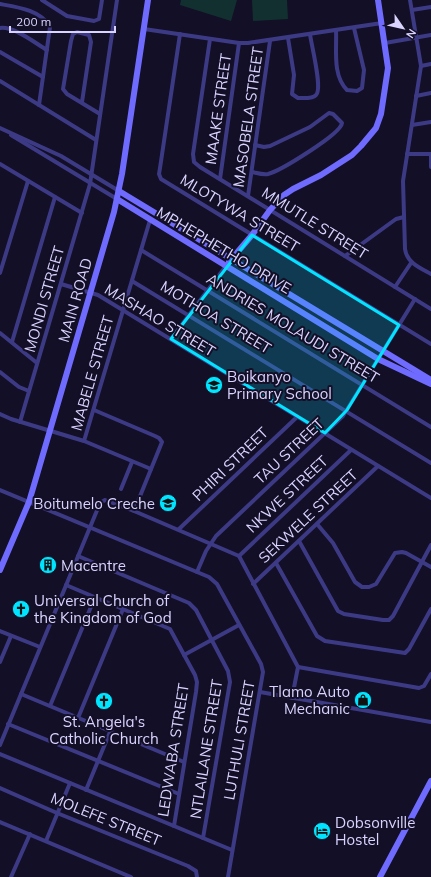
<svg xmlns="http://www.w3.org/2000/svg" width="431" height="877" viewBox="0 0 431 877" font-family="Mulish,sans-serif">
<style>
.green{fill:#12302f}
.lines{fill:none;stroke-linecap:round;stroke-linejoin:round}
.street{stroke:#3d3a85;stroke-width:4}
.secondary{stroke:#6f6bff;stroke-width:6}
.marked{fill:#00e5ff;fill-opacity:0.2;stroke:#00e5ff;stroke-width:3;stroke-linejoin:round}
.labels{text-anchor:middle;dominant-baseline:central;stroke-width:4;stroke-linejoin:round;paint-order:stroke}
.street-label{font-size:15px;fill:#d9d4ff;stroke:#130f26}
.poi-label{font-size:15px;fill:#d9d4ff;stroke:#130f26;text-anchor:start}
</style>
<rect width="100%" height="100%" fill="#130f26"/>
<g class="green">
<polygon points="181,0 237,0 231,21 180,5"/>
<polygon points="252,0 287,0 288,19 253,21"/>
</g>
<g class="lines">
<g class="street">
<polyline points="42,0 67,16 94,21 99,19 102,0"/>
<path d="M410,0L421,66L403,181L405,249C407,263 420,268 431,274"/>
<path d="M0,4C17,7 41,10 50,27L39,105"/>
<polyline points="412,10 431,7"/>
<path d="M0,28C14,26 35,43 47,50"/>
<polyline points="144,29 239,43 248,43 382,23"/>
<path d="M336,30C337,49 332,75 347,90L357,91L362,88L364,70L354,28"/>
<polyline points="180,34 160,168 159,174 161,179 431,344"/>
<path d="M288,38L294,75L292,94L298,98C303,98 313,99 316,95C323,89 311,44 310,34"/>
<polyline points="210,39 193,154 194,162 200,167 431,309"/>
<polyline points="385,43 431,35"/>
<polyline points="0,52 43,77"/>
<polyline points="421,66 431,64"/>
<polyline points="0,81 96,140"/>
<polyline points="416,96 431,93"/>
<polyline points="82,102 91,42 89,35 77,32 73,34 71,41 63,89 67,94 100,114"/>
<polyline points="412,125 431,122"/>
<polyline points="0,128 61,156 119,191"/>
<polyline points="11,135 117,199"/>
<polyline points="407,154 431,154"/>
<polyline points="431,154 431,167"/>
<polyline points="0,164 82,213"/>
<path d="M252,172C257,173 263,175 268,174C280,171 341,134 342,123L333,114L329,113L310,127L270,146L264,147L255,145"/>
<polyline points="220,179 239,43"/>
<polyline points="248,196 270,41"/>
<polyline points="141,250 431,427"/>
<polyline points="345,256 396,219 404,217"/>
<polyline points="0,273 28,181"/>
<polyline points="132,281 431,463"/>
<polyline points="61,284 98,295 431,498"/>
<polyline points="395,287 411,263"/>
<polyline points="0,333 37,363"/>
<polyline points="171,339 226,266"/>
<polyline points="12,342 55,197"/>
<polyline points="0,372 19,387 29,391"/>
<polyline points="94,410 155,436 159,438 162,442 134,511"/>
<polyline points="0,414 11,419 84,441 151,469"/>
<polyline points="20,422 90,184 117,0"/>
<polyline points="84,441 150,220"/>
<polyline points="121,489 132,462"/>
<polyline points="0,490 209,577 217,584 261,664 263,672 228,877"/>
<polyline points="317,524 333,543 355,582 362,587 369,587 376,584 395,553 402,552 406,553 431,567"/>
<polyline points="179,529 297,417"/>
<polyline points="299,541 338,611 344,614 383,620 389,620 393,616 431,545"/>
<polyline points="78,556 189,603 196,610 228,671 230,682 203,838"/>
<polyline points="239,556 351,450"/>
<polyline points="276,563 317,636 325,641 405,653 409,649 431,609"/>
<polyline points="197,572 206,551 216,536 343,416 415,299"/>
<polyline points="253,584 378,466"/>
<polyline points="66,585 170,629 195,675 197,682 196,692 174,826"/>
<polyline points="0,631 40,647"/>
<polyline points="184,655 239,625"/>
<polyline points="0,662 11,636"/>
<polyline points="298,667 419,688 424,686 431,674"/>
<polyline points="260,692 431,722"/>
<polyline points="21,694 184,762"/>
<polyline points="50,706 95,597"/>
<polyline points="78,718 123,609"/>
<polyline points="8,724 179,794"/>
<polyline points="0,745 98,508 100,503 105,500 134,511 239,556 298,667 292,698"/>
<polyline points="0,754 232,850"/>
<polyline points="0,788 57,813 188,866 196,871 197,877"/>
<polyline points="86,790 110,732"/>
<polyline points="0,822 131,877"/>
<polyline points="46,841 70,783"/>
<polyline points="11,877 30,834"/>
</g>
<g class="secondary">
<polyline points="119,191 431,380"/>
<polyline points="117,199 378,359 431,384"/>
<polyline points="229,262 252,235 270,210 284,195 293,189 321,175 352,155 361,146 376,128 381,114 388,68 378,0"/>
<polyline points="0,570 29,502 114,212 122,174 148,0"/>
<polyline points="380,877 431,781"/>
</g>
</g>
<path class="marked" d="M252,235L399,325L347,410L325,433L171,339Z"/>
<defs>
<symbol id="school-disc" viewBox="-11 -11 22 22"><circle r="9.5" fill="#00e5ff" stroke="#130f26"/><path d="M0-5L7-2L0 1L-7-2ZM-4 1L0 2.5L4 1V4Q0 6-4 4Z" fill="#111"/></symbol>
<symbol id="building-disc" viewBox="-11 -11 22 22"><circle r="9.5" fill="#00e5ff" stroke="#130f26"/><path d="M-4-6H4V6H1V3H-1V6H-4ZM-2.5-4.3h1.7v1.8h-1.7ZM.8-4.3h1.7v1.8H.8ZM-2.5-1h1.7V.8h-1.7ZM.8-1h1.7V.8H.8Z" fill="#111"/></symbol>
<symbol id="church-disc" viewBox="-11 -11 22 22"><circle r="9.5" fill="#00e5ff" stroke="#130f26"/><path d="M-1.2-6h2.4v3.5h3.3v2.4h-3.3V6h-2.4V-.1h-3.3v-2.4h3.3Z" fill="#111"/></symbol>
<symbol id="shop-disc" viewBox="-11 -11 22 22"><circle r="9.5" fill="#00e5ff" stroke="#130f26"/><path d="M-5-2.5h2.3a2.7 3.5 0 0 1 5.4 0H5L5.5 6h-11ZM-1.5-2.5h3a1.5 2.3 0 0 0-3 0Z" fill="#111"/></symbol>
<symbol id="hotel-disc" viewBox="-11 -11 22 22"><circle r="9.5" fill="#00e5ff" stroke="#130f26"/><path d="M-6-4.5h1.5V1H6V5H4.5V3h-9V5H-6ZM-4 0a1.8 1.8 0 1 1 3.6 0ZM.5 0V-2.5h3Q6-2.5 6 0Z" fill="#111"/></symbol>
</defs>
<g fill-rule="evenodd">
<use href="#school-disc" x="204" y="375" width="20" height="20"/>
<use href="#school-disc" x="158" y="493" width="20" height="20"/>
<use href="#building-disc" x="38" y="555" width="20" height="20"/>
<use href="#church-disc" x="11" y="599" width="20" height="20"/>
<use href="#shop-disc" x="353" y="690" width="20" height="20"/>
<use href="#church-disc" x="94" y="691" width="20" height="20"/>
<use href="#hotel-disc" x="312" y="821" width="20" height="20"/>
</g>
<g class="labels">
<g class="street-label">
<text transform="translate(218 109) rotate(-82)">MAAKE STREET</text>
<text transform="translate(248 117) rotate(-82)">MASOBELA STREET</text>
<text transform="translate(240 213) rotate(31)">MLOTYWA STREET</text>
<text transform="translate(315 223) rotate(32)">MMUTLE STREET</text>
<text transform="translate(224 250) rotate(31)">MPHEPHETHO DRIVE</text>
<text transform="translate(44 299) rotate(-74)">MONDI STREET</text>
<text transform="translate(75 300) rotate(-74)">MAIN ROAD</text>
<text transform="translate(216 317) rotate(31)">MOTHOA STREET</text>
<text transform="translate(160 320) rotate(31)">MASHAO STREET</text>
<text transform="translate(293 328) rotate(31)">ANDRIES MOLAUDI STREET</text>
<text transform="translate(92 373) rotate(-74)">MABELE STREET</text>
<text transform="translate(289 451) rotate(-43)">TAU STREET</text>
<text transform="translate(230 464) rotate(-44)">PHIRI STREET</text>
<text transform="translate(287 494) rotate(-43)">NKWE STREET</text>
<text transform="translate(308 516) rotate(-43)">SEKWELE STREET</text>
<text transform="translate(239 740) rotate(-80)">LUTHULI STREET</text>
<text transform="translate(206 749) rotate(-81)">NTLAILANE STREET</text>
<text transform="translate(173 750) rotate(-81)">LEDWABA STREET</text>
<text transform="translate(106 819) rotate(22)">MOLEFE STREET</text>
</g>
<g class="poi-label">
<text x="227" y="376">Boikanyo<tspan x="227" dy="17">Primary School</tspan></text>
<text x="155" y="503" text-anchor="end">Boitumelo Creche</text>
<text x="61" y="565">Macentre</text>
<text x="34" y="600">Universal Church of<tspan x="34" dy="17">the Kingdom of God</tspan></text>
<text x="350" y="691" text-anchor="end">Tlamo Auto<tspan x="350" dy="17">Mechanic</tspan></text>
<text x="104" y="721" text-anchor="middle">St. Angela's<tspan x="104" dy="17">Catholic Church</tspan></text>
<text x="335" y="822">Dobsonville<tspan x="335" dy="17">Hostel</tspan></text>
</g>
</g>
<g transform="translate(403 28) rotate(124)" stroke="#130f26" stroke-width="3" paint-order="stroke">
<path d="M0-3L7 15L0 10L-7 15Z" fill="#d9d4ff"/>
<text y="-6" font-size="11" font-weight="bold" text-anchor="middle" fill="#d9d4ff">N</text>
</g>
<path d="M10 26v6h105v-6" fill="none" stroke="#d9d4ff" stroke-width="2"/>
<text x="16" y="26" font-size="12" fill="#d9d4ff" stroke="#130f26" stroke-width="3" paint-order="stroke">200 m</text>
</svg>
